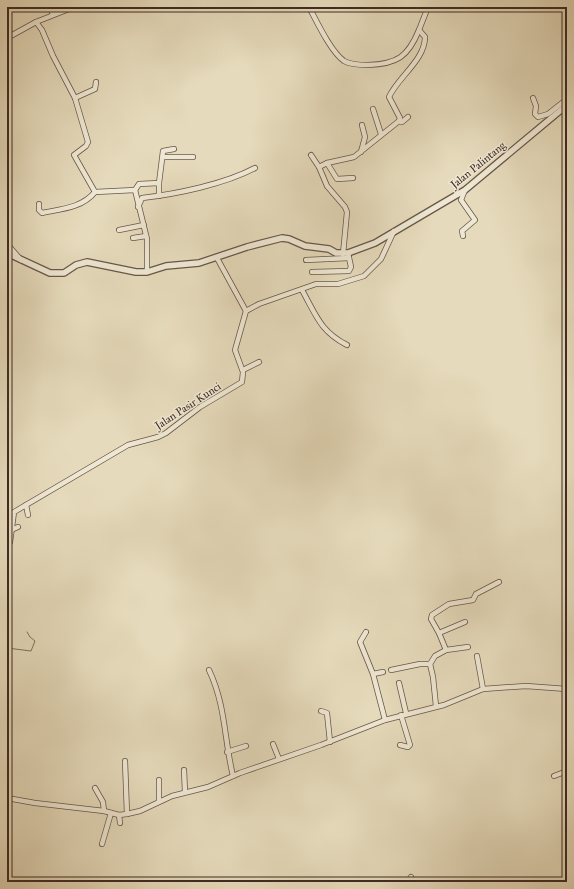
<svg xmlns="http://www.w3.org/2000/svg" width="574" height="889" viewBox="0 0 574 889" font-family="'IM FELL Great Primer',serif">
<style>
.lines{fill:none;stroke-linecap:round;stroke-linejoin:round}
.stream{stroke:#81705f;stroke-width:1}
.minor-casing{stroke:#685748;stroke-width:6}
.tertiary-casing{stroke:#685748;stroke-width:8}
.minor{stroke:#eee7d3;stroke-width:4.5}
.tertiary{stroke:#eee7d3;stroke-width:5.5}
.labels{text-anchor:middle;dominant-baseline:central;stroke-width:3;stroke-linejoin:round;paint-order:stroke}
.street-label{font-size:11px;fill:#3f2b22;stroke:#eee7d3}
</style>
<rect width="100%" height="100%" fill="#e5dabb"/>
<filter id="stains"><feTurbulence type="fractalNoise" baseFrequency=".005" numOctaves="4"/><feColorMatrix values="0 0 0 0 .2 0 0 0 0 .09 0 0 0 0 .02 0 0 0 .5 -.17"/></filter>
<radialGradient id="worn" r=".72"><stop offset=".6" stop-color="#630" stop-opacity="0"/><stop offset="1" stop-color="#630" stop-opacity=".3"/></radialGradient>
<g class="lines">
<polyline class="stream" points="7,648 31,651 35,641 30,637 27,632"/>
<defs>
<g id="minor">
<polyline points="50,7 53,14"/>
<path d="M309,7C317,22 331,52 344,61C351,65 361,65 368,65C397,64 408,57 419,30"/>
<polyline points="36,22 42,30 53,56 75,98 88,142 86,146 74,155 95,192 135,190 147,239 147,272"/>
<polyline points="7,38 36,22 74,7"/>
<polyline points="75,98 95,89 96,82"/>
<polyline points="533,98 536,106 535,114 538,117 548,114 567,99"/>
<polyline points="373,109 381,134"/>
<polyline points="399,121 402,122 408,117"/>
<polyline points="361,152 365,137 362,125"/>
<polyline points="311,155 319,167"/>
<polyline points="163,157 193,157"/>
<polyline points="327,163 337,179 353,178"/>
<polyline points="159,183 163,151 174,149"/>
<polyline points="135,190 139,184 159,183 159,196"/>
<path d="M39,204V210L42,213C61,209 82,208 95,192"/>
<path d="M138,207L142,198C177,194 225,184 255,168"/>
<polyline points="119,230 144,225"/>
<polyline points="463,236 462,231 475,220 461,200 465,190"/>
<polyline points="133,238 146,236"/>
<polyline points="7,244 21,260"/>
<path d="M343,254L347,212L345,207L327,186L319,167L327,163L354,157L399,121L400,118L389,97C398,77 425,60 425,37L419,30L428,7"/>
<polyline points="217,258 246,311"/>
<polyline points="306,260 349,258"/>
<polyline points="312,272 349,271 351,267 348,253"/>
<path d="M302,290C316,315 320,331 347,345"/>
<polyline points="243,370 259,362"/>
<polyline points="26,505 28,515"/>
<polyline points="11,530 18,527"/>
<polyline points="7,545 10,542 14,512 128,445 158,437 166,433 200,407 242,382 243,372 235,350 246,311 259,304 316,284 338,284 364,276 381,259 394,231"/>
<polyline points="366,632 360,642 373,674 385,720"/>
<polyline points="439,633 431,619 432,615 449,604 473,600 476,594 499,582"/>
<polyline points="446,650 468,647"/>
<polyline points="477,656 483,689"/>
<polyline points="430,664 435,656 446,650 439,633 465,622"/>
<path d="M209,670C226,706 224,739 233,776"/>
<polyline points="391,670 420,664 430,664 433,677 436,706"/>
<polyline points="373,674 383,672"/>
<polyline points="399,683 406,713"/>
<polyline points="321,711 327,713 330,742"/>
<polyline points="273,744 279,759"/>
<polyline points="400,745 408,747 410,745 401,715"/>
<polyline points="227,752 246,746"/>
<polyline points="125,761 127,814"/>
<polyline points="184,770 185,792"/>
<polyline points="554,776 567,771"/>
<polyline points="159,780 159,801"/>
<polyline points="95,788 103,802 104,811"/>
<polyline points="7,798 35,803 104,811 119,815 127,814 140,811 172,796 208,787 240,773 321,745 385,720 444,705 483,689 526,686 567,689"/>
<polyline points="7,805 10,799"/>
<polyline points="119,815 120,823"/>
<polyline points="102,844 111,813"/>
<polyline points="408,882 411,877"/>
</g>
<polyline id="tertiary" points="7,253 50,273 64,273 76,265 87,262 136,272 147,272 166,266 199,263 247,247 282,238 289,239 305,246 329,249 336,253 348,253 375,243 465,190 567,105"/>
</defs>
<use href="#minor" class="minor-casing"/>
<use href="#tertiary" class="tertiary-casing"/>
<use href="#minor" class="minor"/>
<use href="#tertiary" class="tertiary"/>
</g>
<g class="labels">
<g class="street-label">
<text transform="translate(478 165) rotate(-39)">Jalan Palintang</text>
<text transform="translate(188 406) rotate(-33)">Jalan Pasir Kunci</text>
</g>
</g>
<rect width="574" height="889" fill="none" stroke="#e5dabb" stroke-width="24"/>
<rect x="8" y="8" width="558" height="873" fill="none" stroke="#3f2b22" stroke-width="2"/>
<rect x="12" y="12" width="550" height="865" fill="none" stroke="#3f2b22"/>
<rect width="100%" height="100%" filter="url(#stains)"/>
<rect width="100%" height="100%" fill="url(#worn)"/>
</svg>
